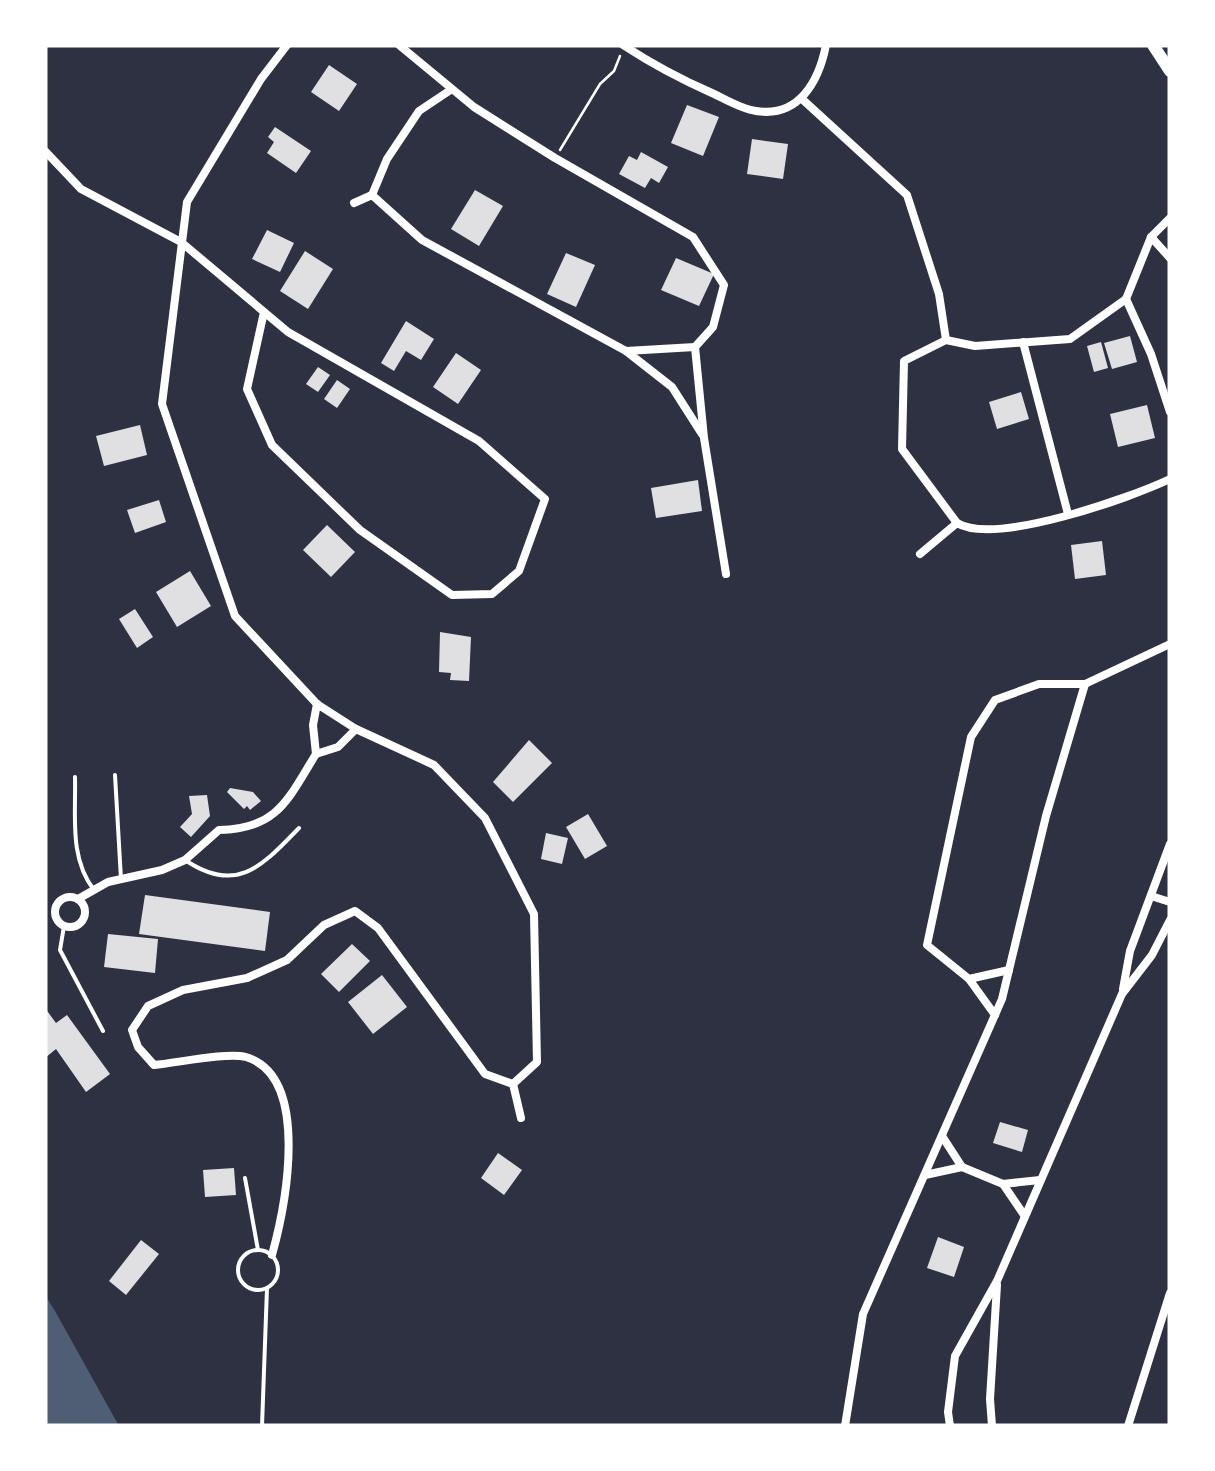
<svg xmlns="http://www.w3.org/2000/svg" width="1215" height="1471" viewBox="0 0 1215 1471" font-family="Poppins,sans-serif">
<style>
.water{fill:#4f5d75}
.building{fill:#e0e0e3}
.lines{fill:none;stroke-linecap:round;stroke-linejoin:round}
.path{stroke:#fff;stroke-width:2.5}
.service{stroke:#fff;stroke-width:4}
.minor{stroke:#fff;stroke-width:8}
.primary{stroke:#fff;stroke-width:12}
</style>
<rect width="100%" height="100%" fill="#2d3142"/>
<polygon class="water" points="45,1295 55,1311 119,1426 45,1426"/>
<g class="building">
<polygon points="329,65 357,84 339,111 311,92"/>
<polygon points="687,105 719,117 703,156 671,143"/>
<polygon points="275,127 311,151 296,173 267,153 274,142 268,137"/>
<polygon points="752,139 788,144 783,179 747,174"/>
<polygon points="641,152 668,167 659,183 651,178 645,188 619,174 629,156 637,160"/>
<polygon points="475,190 503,206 479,246 451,229"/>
<polygon points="267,230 294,243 280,272 252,259"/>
<polygon points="305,251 333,269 308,309 280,291"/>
<polygon points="566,253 595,265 576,307 547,294"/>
<polygon points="676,258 714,274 699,306 661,290"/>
<polygon points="406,321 434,339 421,360 406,351 394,371 381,363"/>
<polygon points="1130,336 1137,362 1112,369 1104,343"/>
<polygon points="1101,342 1108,368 1094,372 1087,346"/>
<polygon points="456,353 481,370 458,404 433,387"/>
<polygon points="318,367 330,375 318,392 306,384"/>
<polygon points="337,380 350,389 337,408 324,399"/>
<polygon points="1021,392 1029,419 997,429 989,402"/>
<polygon points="1147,405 1155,438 1118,447 1110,414"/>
<polygon points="140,425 147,455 104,466 96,436"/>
<polygon points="698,480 702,511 656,518 651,488"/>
<polygon points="159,500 166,522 135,533 127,510"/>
<polygon points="327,525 355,552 331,577 303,550"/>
<polygon points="1102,541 1106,575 1075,579 1071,545"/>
<polygon points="190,571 211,606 177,627 156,592"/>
<polygon points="135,609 153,637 137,648 119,619"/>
<polygon points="440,632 471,637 469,681 450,680 451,673 439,672"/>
<polygon points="529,740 552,763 513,802 493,782"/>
<polygon points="230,788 253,792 261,801 250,810 247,806 244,809 227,792"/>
<polygon points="207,795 210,816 191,837 180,827 192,814 189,796"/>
<polygon points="588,814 607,846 585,859 566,827"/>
<polygon points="546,833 568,838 562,864 541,859"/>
<polygon points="145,895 270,912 265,951 139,934"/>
<polygon points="108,934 158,939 155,973 104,967"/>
<polygon points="352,944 370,961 339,992 321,974"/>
<polygon points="382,975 407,1007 373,1034 348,1002"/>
<polygon points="45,1008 56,1023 67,1015 110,1074 86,1092 56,1049 45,1058"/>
<polygon points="1000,1122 1028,1130 1022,1152 993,1143"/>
<polygon points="498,1153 522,1170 504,1195 481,1178"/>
<polygon points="234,1168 236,1195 205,1197 203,1170"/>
<polygon points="938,1237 964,1247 954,1277 927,1268"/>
<polygon points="141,1240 159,1254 126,1295 109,1281"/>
</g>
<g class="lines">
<polyline class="path" points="560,150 600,84 614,71 620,56"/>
<g class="service">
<polyline points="115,775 121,879"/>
<path d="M75,777C76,816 69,858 94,890"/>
<path d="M185,860C237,895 262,866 299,828"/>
<polyline points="64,926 60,950 103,1031"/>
<polyline points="245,1178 258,1250"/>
<circle cx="258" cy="1270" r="20"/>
<polyline points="262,1426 267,1288"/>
</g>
<g class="minor">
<polyline points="399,45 474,107 555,158 693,237 724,285 713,327 695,347 626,351 422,240 372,195 387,159 419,111 452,89"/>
<path d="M623,45C652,64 680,79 712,93C725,99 741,109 756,111C799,118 819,81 826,45"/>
<polyline points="802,99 907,195 939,294 946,340"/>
<polyline points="45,151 81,189 181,242 288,332 479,441 545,499 519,571 492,594 452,595 360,530 272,445 247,389 264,312"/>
<polyline points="354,203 372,195"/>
<path d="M1170,218L1151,237L1126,299L1070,339L975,346L946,340L904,361L902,449L957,523C995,546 1130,498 1170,479"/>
<polyline points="1151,237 1170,258"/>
<polyline points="1126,299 1151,354 1170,412"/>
<polyline points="1023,342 1068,514"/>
<polyline points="695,347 704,438 726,574"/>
<polyline points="626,351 672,387 702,434"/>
<polyline points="920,554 957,523"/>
<polyline points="317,704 313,725 316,754 338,747 356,729"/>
<polyline points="1151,896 1170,902"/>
<circle cx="70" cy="912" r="15"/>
<path d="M78,899L108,882L162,870L185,860L219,830C278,829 288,799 316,754"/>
<polyline points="969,979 927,945 971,737 995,700 1039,684 1085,684 1170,644"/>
<polyline points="1123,989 1130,951 1170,844"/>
<polyline points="995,1015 969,979 1009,970"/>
<polyline points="513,1084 521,1118"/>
<polyline points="962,1167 1003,1184"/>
<polyline points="925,1175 962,1167 942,1136"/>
<polyline points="1024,1215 1003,1184 1040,1180"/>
<path d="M272,1255C285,1208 312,1077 246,1057C227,1052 177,1063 154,1065L138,1047L132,1030L148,1006L183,990L247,978L287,960L324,925L355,911L378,928L485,1074L513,1084L537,1062L534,914L485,818L434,765L356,729L317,704L235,616L162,404L187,202L261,79L287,45"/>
<polyline points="845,1426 863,1314 1002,999 1046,816 1085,684"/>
<polyline points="950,1426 948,1412 955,1356 997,1281 1122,994 1152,955 1170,920"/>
<polyline points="992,1426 990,1399 997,1285"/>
<polyline points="1128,1426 1170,1293"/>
</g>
<polyline class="primary" points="1153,45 1170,71"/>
</g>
<rect width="1215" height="1471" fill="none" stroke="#ffffff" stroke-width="95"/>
</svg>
